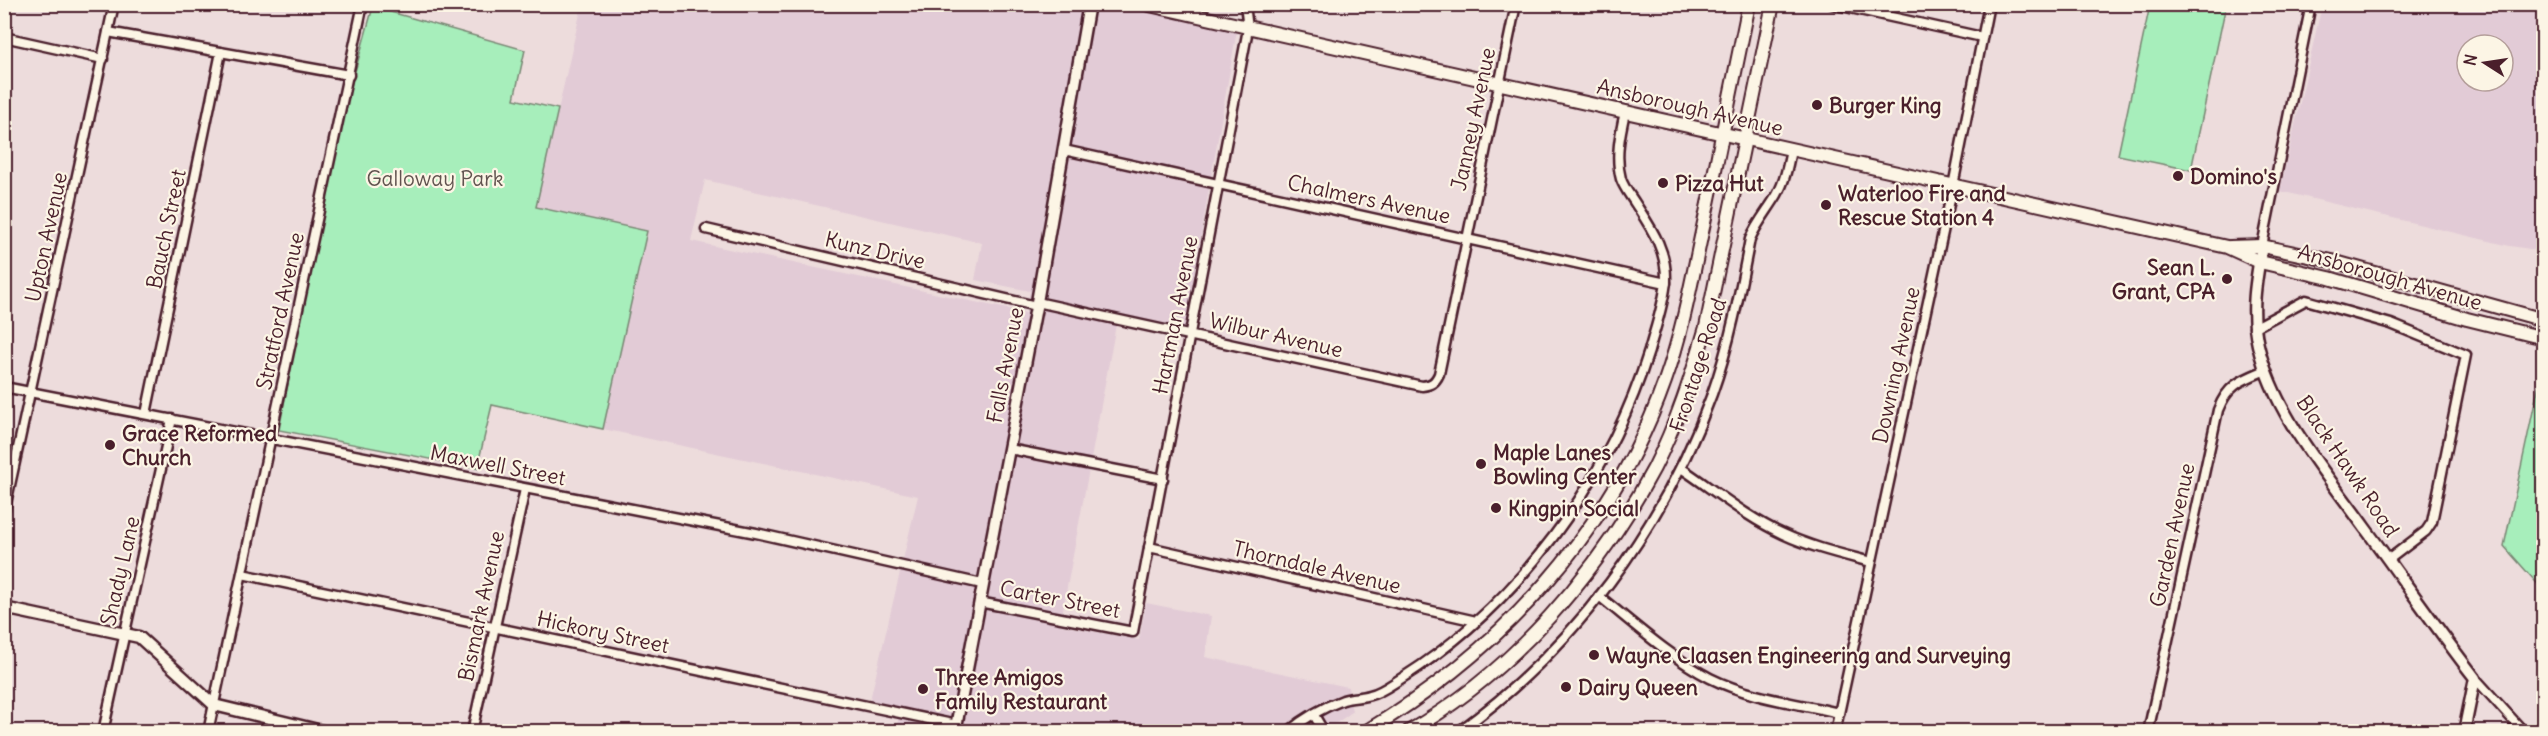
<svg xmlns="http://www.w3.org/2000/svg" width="2548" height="736" viewBox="0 0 2548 736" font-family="Delius,sans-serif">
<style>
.built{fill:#e2cbd6;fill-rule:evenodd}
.green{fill:#a7eebb;stroke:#788673;stroke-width:1.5}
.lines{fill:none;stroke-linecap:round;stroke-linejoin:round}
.minor-casing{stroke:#4a1f2b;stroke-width:13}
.tertiary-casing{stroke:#4a1f2b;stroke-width:15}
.secondary-casing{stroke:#4a1f2b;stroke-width:16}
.primary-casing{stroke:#4a1f2b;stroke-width:16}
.minor{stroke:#fcf5e5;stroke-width:8}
.tertiary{stroke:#fcf5e5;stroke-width:10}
.secondary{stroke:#fcf5e5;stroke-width:12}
.primary{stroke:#fcf5e5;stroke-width:12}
.poi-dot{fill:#4a1f2b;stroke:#fcf5e5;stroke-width:2}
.labels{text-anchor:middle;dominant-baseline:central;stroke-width:4.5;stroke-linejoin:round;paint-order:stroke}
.poi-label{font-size:21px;font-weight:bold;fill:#4a1f2b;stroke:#fcf5e5;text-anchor:start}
.street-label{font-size:21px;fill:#4a1f2b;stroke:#fcf5e5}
.park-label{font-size:21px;fill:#61534f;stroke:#fcf5e5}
</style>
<rect width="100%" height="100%" fill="#eddcdc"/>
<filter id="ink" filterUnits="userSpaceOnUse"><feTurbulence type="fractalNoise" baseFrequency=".0167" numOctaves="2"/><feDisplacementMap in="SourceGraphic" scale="12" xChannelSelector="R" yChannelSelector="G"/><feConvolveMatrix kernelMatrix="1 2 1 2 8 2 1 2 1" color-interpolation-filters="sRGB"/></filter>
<g filter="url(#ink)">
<g class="built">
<path d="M1177,4L1239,18L1185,327L1118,314L1060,625L1139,640L1146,603L1211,616L1205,657L1348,687L1352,712L1324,732L896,731L901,707L870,700L918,496L603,429L647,231L536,207L582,5ZM705,180L982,243L975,280L1030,291L1026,313L691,241Z"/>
<path d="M2322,5H2543V251L2510,246L2280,191ZM2467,45H2503V81H2467Z"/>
</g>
<g class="green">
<polygon points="2150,5 2226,5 2191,170 2118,155"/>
<polygon points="373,7 525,50 514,99 558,109 536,207 647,231 603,429 492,405 477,468 279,430 332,154"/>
<polygon points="2543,365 2543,590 2504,546"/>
</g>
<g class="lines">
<defs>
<g id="minor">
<polyline points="1832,4 1982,37"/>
<polyline points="108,32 349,75"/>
<polyline points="4,37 103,59"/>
<polyline points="1064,150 1666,283"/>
<polyline points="706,229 1036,306"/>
<polyline points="2262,246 2311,4"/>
<path d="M1037,302L1422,386C1431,385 1435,383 1439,374L1516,4"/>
<polyline points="2254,328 2306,300 2391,324 2466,355 2432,522 2426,531 2388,560"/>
<polyline points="4,387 756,533 982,584"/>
<polyline points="146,414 221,52"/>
<polyline points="1009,449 1163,479"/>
<path d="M1681,468C1714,490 1746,517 1783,534C1811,547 1841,554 1871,562"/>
<polyline points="4,513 114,4"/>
<polyline points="1149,547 1476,621"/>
<polyline points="242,574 957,725"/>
<path d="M1599,596C1634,624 1670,657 1710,678C1750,698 1796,703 1839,713"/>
<polyline points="979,602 1133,632 1248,29 1245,4"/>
<polyline points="2475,678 2524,732"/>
<polyline points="1314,715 1324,732"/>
<polyline points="103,732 172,419"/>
<polyline points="208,732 363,4"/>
<polyline points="472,732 525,489"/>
<path d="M1288,732C1303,719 1324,707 1343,700C1352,697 1361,698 1370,695C1381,693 1392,684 1402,678C1518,605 1608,482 1649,351C1655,329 1664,304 1666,281C1667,250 1651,228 1635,203C1630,195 1624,188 1621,179C1615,157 1620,134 1625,112"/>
<path d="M1458,732C1574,649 1663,528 1712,394C1730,344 1740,291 1750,239C1757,223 1768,210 1777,195C1785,181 1788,165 1791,150"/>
<polyline points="1835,732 1953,186 1989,4"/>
<path d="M2148,732L2218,410C2228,384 2242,380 2266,370"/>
</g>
<g id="tertiary">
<path d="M2262,246C2256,280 2250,311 2258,345C2274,414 2325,472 2365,528C2402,578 2437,629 2475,678L2464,732"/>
<polyline points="4,608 139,637 214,705 326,732"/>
<polyline points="955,732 1037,302 1089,4"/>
</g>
<g id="secondary">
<polyline points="1145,4 2227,247 2260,262 2329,278 2467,319 2544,338"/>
<polyline points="2230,247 2262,246 2332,261 2544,320"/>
</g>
<g id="primary">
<path d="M1365,732C1501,651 1612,531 1665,381C1684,328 1693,273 1705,218C1720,147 1734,76 1749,4"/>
<path d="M1408,732C1513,672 1598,573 1654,468C1677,423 1692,375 1706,327L1773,4"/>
</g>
</defs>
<use href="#minor" class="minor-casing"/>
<use href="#tertiary" class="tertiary-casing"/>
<use href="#secondary" class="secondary-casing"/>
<use href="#primary" class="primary-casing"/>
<use href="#minor" class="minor"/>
<use href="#tertiary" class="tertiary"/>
<use href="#secondary" class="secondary"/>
<use href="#primary" class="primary"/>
</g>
</g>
<g class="poi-dot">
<circle cx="1817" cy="105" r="6"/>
<circle cx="2178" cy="176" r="6"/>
<circle cx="1663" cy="183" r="6"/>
<circle cx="1826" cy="205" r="6"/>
<circle cx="2227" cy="279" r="6"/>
<circle cx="110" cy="445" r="6"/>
<circle cx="1481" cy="464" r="6"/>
<circle cx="1496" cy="508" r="6"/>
<circle cx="1594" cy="655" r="6"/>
<circle cx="1566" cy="687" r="6"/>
<circle cx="923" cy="689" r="6"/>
</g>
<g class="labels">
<g class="poi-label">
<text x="1829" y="105">Burger King</text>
<text x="2190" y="176">Domino's</text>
<text x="1675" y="183">Pizza Hut</text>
<text x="1838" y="193">Waterloo Fire and<tspan x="1838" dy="24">Rescue Station 4</tspan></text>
<text x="2215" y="267" text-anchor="end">Sean L.<tspan x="2215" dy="24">Grant, CPA</tspan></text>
<text x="122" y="433">Grace Reformed<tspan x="122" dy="24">Church</tspan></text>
<text x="1493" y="452">Maple Lanes<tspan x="1493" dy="24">Bowling Center</tspan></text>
<text x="1508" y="508">Kingpin Social</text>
<text x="1606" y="655">Wayne Claasen Engineering and Surveying</text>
<text x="935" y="677">Three Amigos<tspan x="935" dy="24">Family Restaurant</tspan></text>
<text x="1578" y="687">Dairy Queen</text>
</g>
<g class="street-label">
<text transform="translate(1690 107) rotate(13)">Ansborough Avenue</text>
<text transform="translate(1473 119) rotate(-78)">Janney Avenue</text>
<text transform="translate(1369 199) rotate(12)">Chalmers Avenue</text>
<text transform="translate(166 229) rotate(-78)">Bauch Street</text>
<text transform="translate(46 237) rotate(-78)">Upton Avenue</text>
<text transform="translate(875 250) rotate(13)">Kunz Drive</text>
<text transform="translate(2390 277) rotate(16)">Ansborough Avenue</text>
<text transform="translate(280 311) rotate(-78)">Stratford Avenue</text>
<text transform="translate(1175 315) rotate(-79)">Hartman Avenue</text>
<text transform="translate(1276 335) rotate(13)">Wilbur Avenue</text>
<text transform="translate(1005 365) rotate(-79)">Falls Avenue</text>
<text transform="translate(1698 365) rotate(-72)">Frontage Road</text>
<text transform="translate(1896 365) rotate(-78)">Downing Avenue</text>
<text transform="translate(498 465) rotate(11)">Maxwell Street</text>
<text transform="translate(2348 466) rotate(56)">Black Hawk Road</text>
<text transform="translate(2172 535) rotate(-78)">Garden Avenue</text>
<text transform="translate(1317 567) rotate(13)">Thorndale Avenue</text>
<text transform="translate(120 571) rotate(-77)">Shady Lane</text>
<text transform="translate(1060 599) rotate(11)">Carter Street</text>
<text transform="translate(481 606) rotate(-78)">Bismark Avenue</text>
<text transform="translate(603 632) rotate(12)">Hickory Street</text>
</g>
<g class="park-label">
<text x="435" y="178">Galloway Park</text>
</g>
</g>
<rect width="2548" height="736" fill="none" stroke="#fcf5e5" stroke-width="24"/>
<rect x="12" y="12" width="2524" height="712" fill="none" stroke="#4a1f2b" stroke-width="2" filter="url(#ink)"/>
<g transform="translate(2485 63) rotate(282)"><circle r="28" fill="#fcf5e5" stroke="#b59f9b" stroke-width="1.5"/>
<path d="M0-4.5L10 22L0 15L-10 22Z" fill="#4a1f2b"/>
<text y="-9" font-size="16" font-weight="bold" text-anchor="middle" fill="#4a1f2b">N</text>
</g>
</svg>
